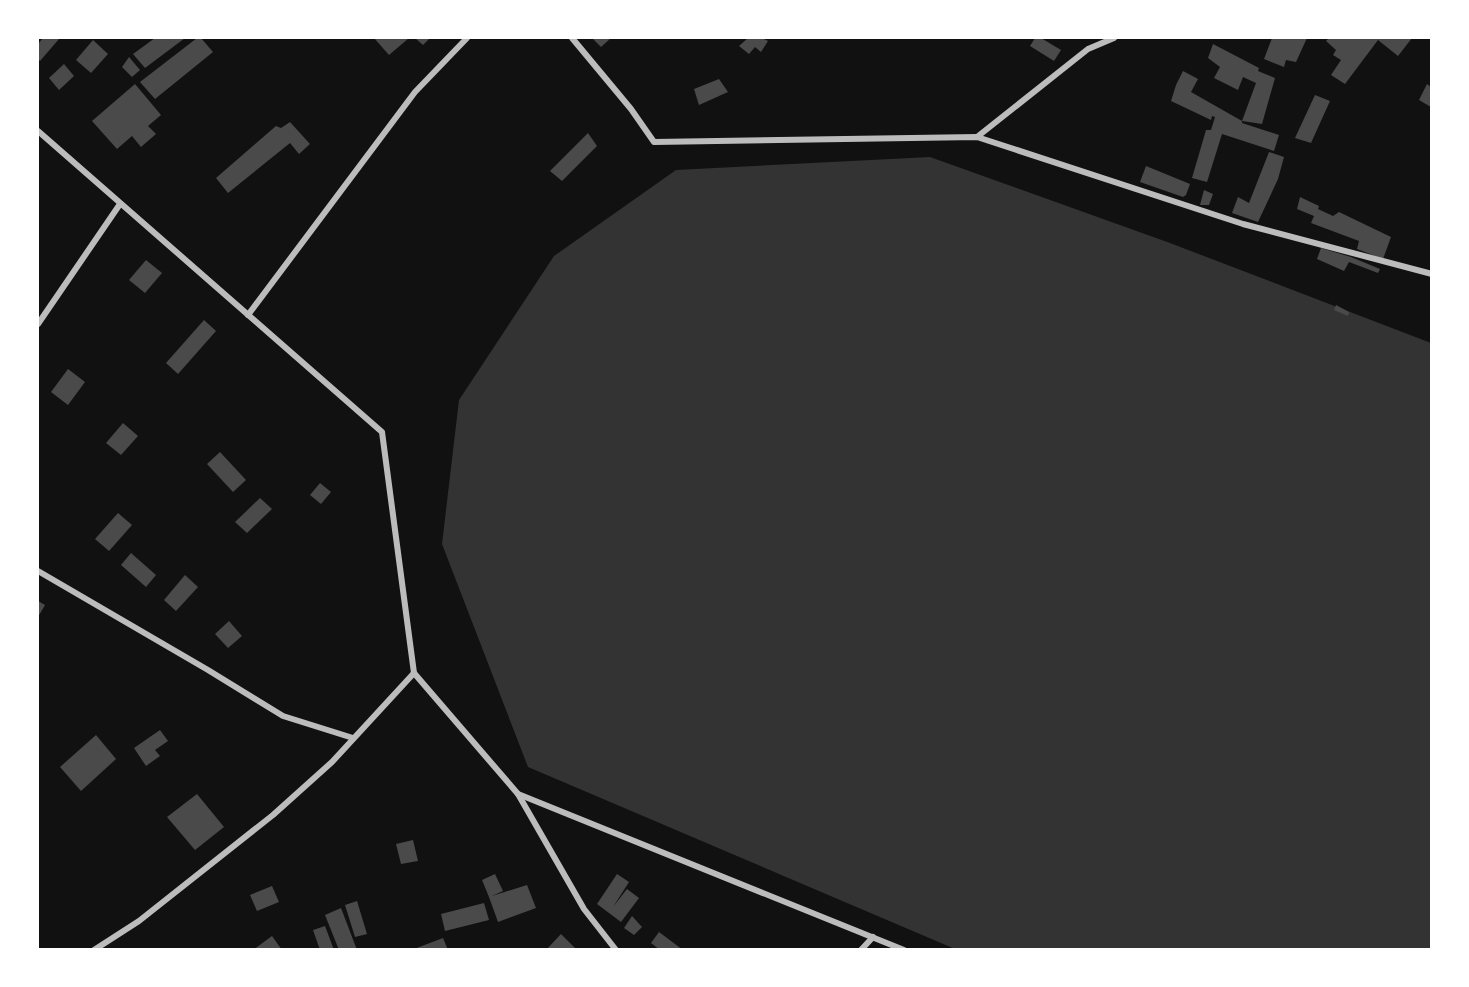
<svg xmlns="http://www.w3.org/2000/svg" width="1469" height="987" viewBox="0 0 1469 987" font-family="Roboto,sans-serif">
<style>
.water{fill:#333}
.building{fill:#4a4a4a}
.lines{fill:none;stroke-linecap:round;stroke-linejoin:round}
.minor{stroke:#bcbcbc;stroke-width:6}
</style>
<rect width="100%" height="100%" fill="#111"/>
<polygon class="water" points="930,157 1170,243 1431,343 1431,949 955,949 528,767 442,544 459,400 554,256 676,170"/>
<g class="building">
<polygon points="43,38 57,38 59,39 40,61 38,59 38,44"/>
<polygon points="155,38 185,38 145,68 133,54"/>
<polygon points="197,38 201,38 213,52 155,99 140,82"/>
<polygon points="374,38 409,38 389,55"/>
<polygon points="415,38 430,38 423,45"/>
<polygon points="592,38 611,38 601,47"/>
<polygon points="748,38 762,38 768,41 761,52 755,47 749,54 739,46"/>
<polygon points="1035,38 1041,38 1061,50 1054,61 1030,46"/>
<polygon points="1272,38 1307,38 1296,62 1286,60 1284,67 1264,59"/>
<polygon points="1329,38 1412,38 1398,56 1378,40 1345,84 1331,75 1341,60 1333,55 1336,50 1326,41"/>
<polygon points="93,40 108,54 91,73 76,60"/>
<polygon points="1213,44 1259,68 1258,71 1275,78 1262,124 1242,121 1242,123 1279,135 1274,151 1222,134 1207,182 1192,178 1206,130 1211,130 1215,117 1212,116 1211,120 1171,101 1176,85 1183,71 1198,79 1191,92 1242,121 1256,83 1243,77 1238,90 1214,78 1220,67 1208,58"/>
<polygon points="129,57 140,70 132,77 122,67"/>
<polygon points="64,64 74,76 59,90 49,78"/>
<polygon points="719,79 728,92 699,105 694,89"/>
<polygon points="135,84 161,115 148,126 156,134 141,147 132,136 117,149 92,121"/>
<polygon points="1427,84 1431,87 1431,107 1419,100"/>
<polygon points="1315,95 1330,101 1311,143 1295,138"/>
<polygon points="290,122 310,144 299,154 290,143 228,193 216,178 276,126 281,128"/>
<polygon points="588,133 597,146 562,181 550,171"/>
<polygon points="1269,152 1284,157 1278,179 1258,222 1232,213 1238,197 1249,203"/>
<polygon points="1146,166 1190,184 1186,195 1183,197 1140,182"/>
<polygon points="1204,190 1213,194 1209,205 1200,205"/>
<polygon points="1300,197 1319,206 1318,209 1333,216 1339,212 1391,237 1383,259 1357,249 1359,241 1311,223 1314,216 1297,209"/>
<polygon points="1321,248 1351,257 1380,269 1378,273 1349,262 1344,271 1317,259"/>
<polygon points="146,260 162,273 145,293 129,280"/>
<polygon points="1336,305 1349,312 1348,316 1334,310"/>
<polygon points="204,320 216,331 178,374 166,363"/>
<polygon points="68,369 85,382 68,405 51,392"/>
<polygon points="123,423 138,436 121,455 106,443"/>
<polygon points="220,452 246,480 233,492 207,464"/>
<polygon points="320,483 331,492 321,504 310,495"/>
<polygon points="260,498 272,509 247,533 235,522"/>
<polygon points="118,513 132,525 109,551 95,539"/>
<polygon points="131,553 156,575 146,587 121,565"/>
<polygon points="185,575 198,587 176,611 164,600"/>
<polygon points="38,601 45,605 38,617"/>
<polygon points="229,621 242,636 228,648 215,634"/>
<polygon points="160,730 168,741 155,750 160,756 146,766 134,748"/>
<polygon points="96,735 116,759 81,791 60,767"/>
<polygon points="197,794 224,827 195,850 167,817"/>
<polygon points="413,840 418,861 401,864 396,844"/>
<polygon points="495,874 503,891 492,896 527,885 536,908 498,922 489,897 482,880"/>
<polygon points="617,874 629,882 613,907 627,889 639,898 621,922 597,904"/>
<polygon points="272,886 279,902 257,911 250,895"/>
<polygon points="357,901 367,934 355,937 345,905"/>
<polygon points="484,903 489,920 445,931 441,914"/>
<polygon points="341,908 357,950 339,950 325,915"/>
<polygon points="632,916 642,927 634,935 624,928"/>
<polygon points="325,926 334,950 320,950 313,930"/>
<polygon points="659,932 683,950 660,950 651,943"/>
<polygon points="561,934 577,950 546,950"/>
<polygon points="272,936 282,950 253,950"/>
<polygon points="443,938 448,950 414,950 414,949"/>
</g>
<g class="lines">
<g class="minor">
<polyline points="572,38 631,109 654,142 977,137 1243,224 1432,274"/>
<polyline points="38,131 382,432 414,673 518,794 584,909 616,950"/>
<polyline points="977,137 1088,49 1114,38"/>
<polyline points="248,315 415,92 467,38"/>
<polyline points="38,324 120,204"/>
<polyline points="38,571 208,670 283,716 353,738"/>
<polyline points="518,794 904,950"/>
<polyline points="94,950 139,921 273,815 332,762 414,673"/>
<polyline points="861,950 873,937"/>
</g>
</g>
<rect width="1469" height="987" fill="none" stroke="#ffffff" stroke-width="78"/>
</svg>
